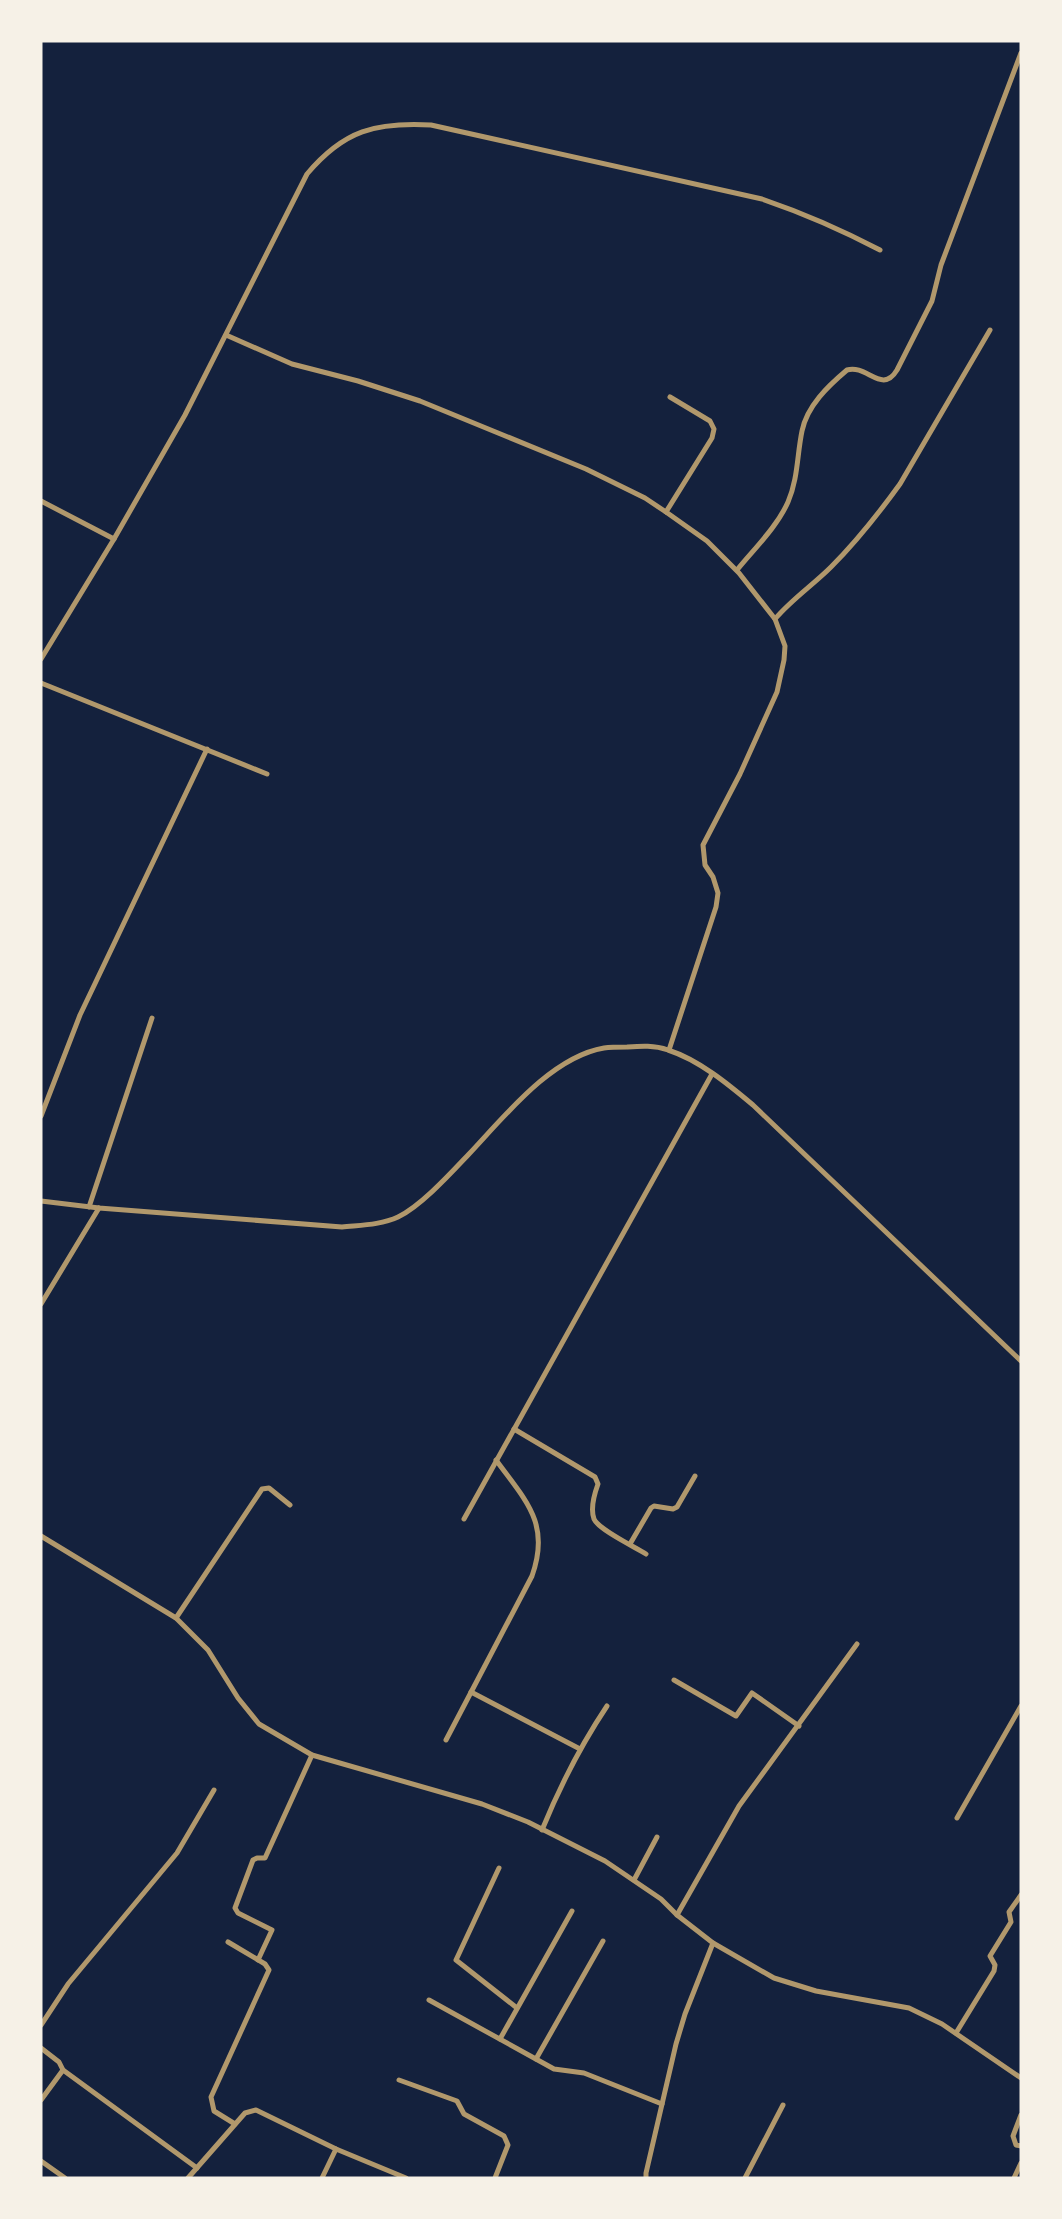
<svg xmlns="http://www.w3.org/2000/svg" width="1062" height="2219" viewBox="0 0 1062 2219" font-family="Raleway,sans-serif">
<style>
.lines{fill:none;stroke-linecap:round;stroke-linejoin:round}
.minor{stroke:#b1986c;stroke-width:5}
</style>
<rect width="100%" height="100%" fill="#14213d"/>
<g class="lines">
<g class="minor">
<polyline points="226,335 292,364 358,381 420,401 586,469 645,498 666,512 707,541 739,573 775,619 785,646 784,660 777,692 740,774 703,845 705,865 713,877 718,893 716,907 669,1050"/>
<polyline points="41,501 114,539"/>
<polyline points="666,512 712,438 714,429 710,421 670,397"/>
<path d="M737,570C754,549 777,527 788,502C798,479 797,455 802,431C807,406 828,386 847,370C867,364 882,395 897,370L932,301L941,265L1021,53"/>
<path d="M775,619C792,599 813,585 831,567C856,542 879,513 900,484L990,330"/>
<path d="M41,659L114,539L185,415L307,174C344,130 376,122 431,125L762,199C803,213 842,230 880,250"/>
<polyline points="41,683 267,774"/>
<polyline points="41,1116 80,1015 207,749"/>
<path d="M41,1201L99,1208L342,1227C361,1225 381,1225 398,1217C421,1206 451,1173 469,1154C504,1117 551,1057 604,1048C611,1047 619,1047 627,1047C641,1046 654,1045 668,1050C699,1060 728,1084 753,1105L1021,1361"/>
<polyline points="89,1207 152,1018"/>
<polyline points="41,1304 99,1208"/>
<path d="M514,1429L595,1477L598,1484C594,1495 590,1508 594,1519C599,1530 635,1547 646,1554"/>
<polyline points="464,1519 712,1074"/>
<polyline points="41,1536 176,1618 208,1650 238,1698 259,1724 312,1755 482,1804 528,1822 605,1861 661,1899 677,1915 713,1943 774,1978 816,1991 909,2008 942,2024 1021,2078"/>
<polyline points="630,1544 651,1508 654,1506 673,1509 677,1507 695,1476"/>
<polyline points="176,1618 262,1489 269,1488 290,1505"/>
<polyline points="674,1680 736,1716 752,1693 799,1726"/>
<polyline points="471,1692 580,1749"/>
<path d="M446,1740L532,1576C551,1523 525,1500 496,1460"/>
<polyline points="957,1818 1021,1706"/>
<path d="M542,1830C560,1786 581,1745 607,1706"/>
<polyline points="499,1868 456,1960 517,2008"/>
<polyline points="634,1880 657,1837"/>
<polyline points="677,1915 739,1806 857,1644"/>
<polyline points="228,1942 265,1964 269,1970 211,2097 214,2111 235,2124"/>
<polyline points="258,1960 272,1930 238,1913 235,1908 253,1860 257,1858 265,1858 312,1755"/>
<polyline points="429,2000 554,2069 584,2073 662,2104"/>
<polyline points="41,2025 68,1984 177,1853 214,1790"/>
<polyline points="956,2033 994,1971 995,1965 990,1956 1011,1922 1009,1912 1021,1895"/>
<polyline points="500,2039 572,1911"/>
<polyline points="41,2048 59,2062 63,2070 41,2100"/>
<polyline points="536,2059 603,1941"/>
<polyline points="63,2070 197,2168"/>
<polyline points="399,2080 457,2101 464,2114 504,2136 508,2145 495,2178"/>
<polyline points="1021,2115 1013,2136 1016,2145 1021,2146"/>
<polyline points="41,2161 65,2178"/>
<polyline points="188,2178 245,2113 256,2110 336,2149 406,2178"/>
<polyline points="322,2178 336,2149"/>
<polyline points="646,2178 646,2173 676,2044 685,2014 713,1943"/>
<polyline points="745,2178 783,2105"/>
<polyline points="1014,2178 1021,2163"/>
</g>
</g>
<rect width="1062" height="2219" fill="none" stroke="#f6f1e7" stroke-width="85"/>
</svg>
